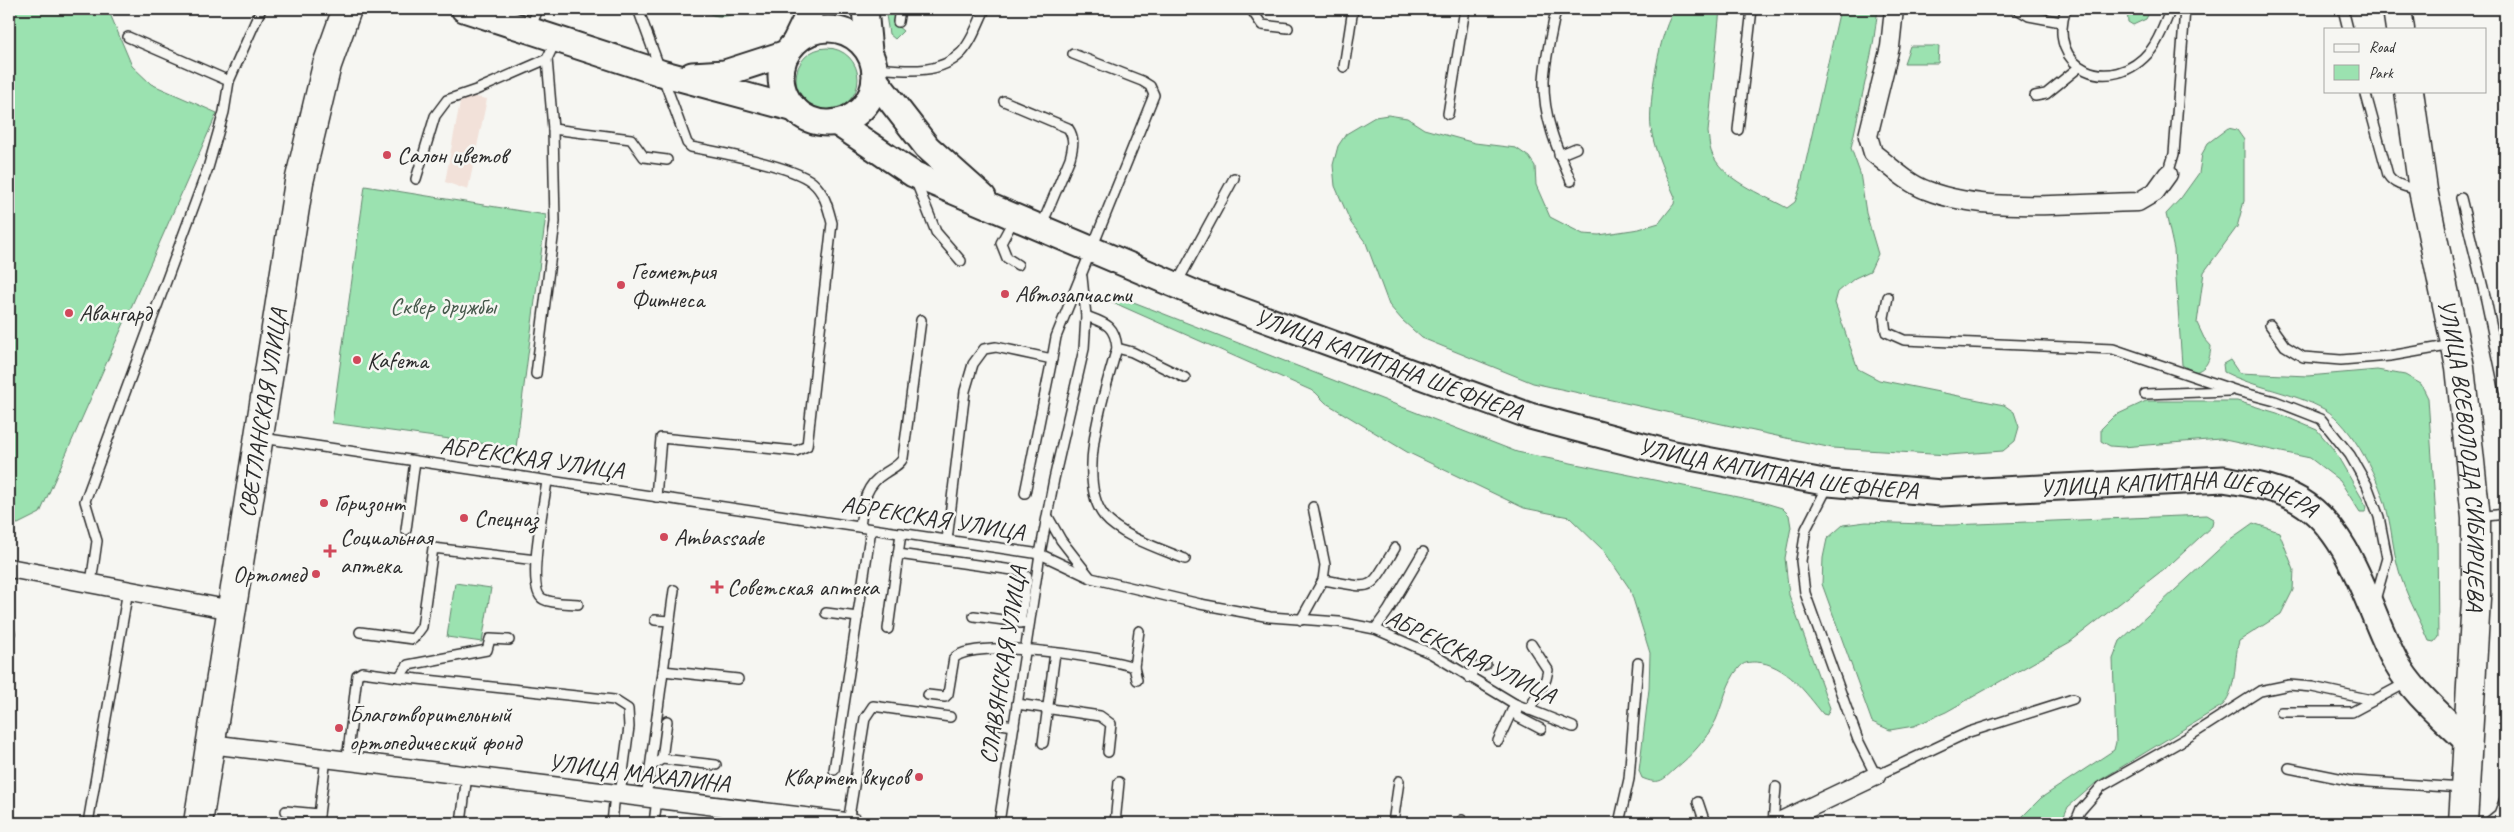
<svg xmlns="http://www.w3.org/2000/svg" width="2514" height="832" viewBox="0 0 2514 832" font-family="Caveat,sans-serif">
<style>
.built{fill:#f2e1d9}
.green{fill:#9be2b0;stroke:#63866e}
.lines{fill:none;stroke-linecap:round;stroke-linejoin:round}
.lane-casing{stroke:#2b2b2b;stroke-width:12}
.street-casing{stroke:#2b2b2b;stroke-width:21}
.secondary-casing{stroke:#2b2b2b;stroke-width:29}
.primary-casing{stroke:#2b2b2b;stroke-width:31}
.lane{stroke:#f6f6f2;stroke-width:9}
.street{stroke:#f6f6f2;stroke-width:18}
.secondary{stroke:#f6f6f2;stroke-width:25}
.primary{stroke:#f6f6f2;stroke-width:28}
.poi-dot{fill:#d1495b;stroke:#f6f6f2;stroke-width:2}
.labels{text-anchor:middle;dominant-baseline:central;stroke-width:5;stroke-linejoin:round;paint-order:stroke}
.poi-label{font-size:24px;fill:#2b2b2b;stroke:#f6f6f2;text-anchor:start}
.park-label{font-size:24px;fill:#47594c;stroke:#f6f6f2}
.street-label{font-size:24px;fill:#2b2b2b;stroke:#f6f6f2}
</style>
<rect width="100%" height="100%" fill="#f6f6f2"/>
<filter id="ink" filterUnits="userSpaceOnUse"><feTurbulence type="fractalNoise" baseFrequency=".02" numOctaves="2"/><feDisplacementMap in="SourceGraphic" scale="10" xChannelSelector="R" yChannelSelector="G"/><feConvolveMatrix kernelMatrix="1 2 1 2 8 2 1 2 1" color-interpolation-filters="sRGB"/></filter>
<g filter="url(#ink)">
<polygon class="built" points="471,96 487,99 468,190 445,182 460,102"/>
<g class="green">
<polygon points="9,9 108,9 132,66 151,84 217,113 40,513 18,524 9,522"/>
<path d="M701,9H746C730,17 717,20 701,9Z"/>
<polygon points="885,9 896,9 897,26 903,31 895,39 889,34"/>
<path d="M1676,9H1720L1708,132C1709,138 1709,145 1711,151C1721,180 1762,194 1787,208L1795,202L1800,188L1840,9H1878L1873,45L1851,148L1860,173L1866,213L1878,254L1870,271L1855,278L1838,292L1835,303L1858,369L1879,380L2004,405L2014,412L2019,427L2015,441L2003,451L1948,455L1832,448L1533,383L1422,338L1402,320L1389,305L1366,243L1351,223L1335,186L1333,165L1338,146L1346,134L1375,117L1388,115L1407,118L1424,129L1475,143L1516,148L1529,157L1535,166L1536,185L1550,217L1583,234L1599,235L1639,229L1659,223L1674,204L1675,197C1666,176 1654,151 1651,128C1648,106 1660,24 1676,9Z"/>
<polygon points="2127,9 2151,9 2146,19 2133,25 2128,22"/>
<polygon points="1910,46 1939,46 1938,63 1904,63"/>
<circle cx="827" cy="79" r="31"/>
<path d="M2228,128L2237,130L2244,140V201L2237,227L2204,272L2197,323L2204,338L2211,346C2210,358 2208,369 2194,372L2182,365L2174,250L2166,214L2181,198L2199,173L2202,154L2208,143Z"/>
<polygon points="365,186 546,215 516,448 332,423"/>
<path d="M1113,294L1517,452L1762,502L1782,508L1789,515L1791,527L1785,558L1789,595L1830,708L1827,715L1823,714C1806,693 1786,664 1756,662C1750,662 1743,662 1739,668C1727,681 1723,704 1716,720C1706,740 1692,755 1675,769C1662,781 1659,785 1642,778L1639,771L1649,689L1650,653L1630,589L1604,551L1569,517L1524,508L1407,452L1326,403L1315,392L1110,301L1108,295Z"/>
<path d="M2230,360L2239,373L2308,376L2377,370L2405,375L2421,384L2428,398L2437,533L2438,637L2434,642L2429,641C2419,617 2404,592 2398,567C2393,550 2392,532 2388,515C2382,484 2352,424 2324,409C2292,392 2255,388 2224,372L2223,364Z"/>
<polygon points="2146,401 2237,401 2277,413 2317,430 2334,450 2367,507 2365,512 2360,512 2340,481 2310,458 2220,439 2123,447 2110,446 2101,441 2101,429 2114,416"/>
<polygon points="2206,515 2213,519 2212,526 2173,562 2070,642 1946,712 1914,726 1890,730 1872,722 1822,584 1823,558 1827,539 1843,525 1866,522 1952,525"/>
<path d="M2253,523L2279,532L2294,570L2293,590L2281,614L2239,641C2233,663 2238,686 2223,705L2097,782L2068,807L2061,823H2016L2041,798L2114,750L2116,742L2113,659L2120,641L2229,540Z"/>
<polygon points="455,583 491,588 482,642 447,637"/>
</g>
<g class="lines">
<defs>
<g id="lane">
<path d="M638,9L687,143L691,147C718,152 793,166 812,182C825,193 828,208 832,223L807,446L796,451L661,438L656,497"/>
<polyline points="1251,9 1262,25 1288,28"/>
<path d="M1556,9C1552,32 1545,57 1544,81C1543,117 1557,149 1571,181"/>
<polyline points="2017,9 2029,16 2061,22"/>
<path d="M2066,9C2045,68 2111,99 2151,50C2160,39 2165,22 2171,9"/>
<polyline points="2343,9 2348,29"/>
<polyline points="898,22 900,9"/>
<polyline points="530,29 538,9"/>
<polyline points="128,37 229,81 261,9"/>
<polyline points="1344,67 1353,9"/>
<path d="M875,68C903,70 938,76 961,53C972,42 978,23 985,9"/>
<path d="M2365,91L2388,175C2395,186 2408,187 2420,190"/>
<polyline points="2035,96 2046,94 2078,68"/>
<path d="M1004,101L1068,128C1075,138 1073,147 1070,158L1041,227"/>
<polyline points="1448,114 1465,9"/>
<polyline points="553,129 631,139 644,157 667,160"/>
<polyline points="1738,130 1752,9"/>
<polyline points="1559,155 1576,148"/>
<polyline points="2168,174 2174,154 2185,9"/>
<polyline points="416,179 435,116 447,100 476,90 547,59"/>
<polyline points="915,179 936,232 961,261"/>
<polyline points="2461,198 2486,300 2505,391"/>
<polyline points="1014,219 1001,243 1007,258 1018,265"/>
<polyline points="1177,283 1234,178"/>
<polyline points="1888,297 1884,317 1886,332 1904,340 2113,349 2237,391 2275,401 2321,419 2350,455 2367,485 2379,517 2387,558 2375,600"/>
<path d="M1086,316C1105,323 1115,325 1117,348C1105,390 1075,479 1104,516C1120,536 1161,549 1185,559"/>
<polyline points="2270,325 2285,346 2303,357 2341,360 2390,356 2453,345"/>
<polyline points="1117,348 1132,352 1185,378"/>
<polyline points="536,374 555,222 553,129 547,59 556,40"/>
<polyline points="2145,394 2229,391"/>
<polyline points="262,438 1040,554 1091,578 1200,604 1270,617 1339,622 1375,629 1432,654 1515,704 1573,727"/>
<path d="M547,481C545,500 525,590 543,599C552,604 568,603 578,604"/>
<polyline points="1828,486 1806,529 1801,561 1805,593 1858,740 1876,776 1969,732 2073,699"/>
<polyline points="1025,493 1052,359"/>
<polyline points="1048,517 1061,540 1089,576"/>
<polyline points="2478,517 2505,514"/>
<path d="M860,527C863,504 864,486 885,473C892,468 900,465 903,458L921,320"/>
<polyline points="406,530 415,461"/>
<polyline points="947,540 965,391 973,364 984,349 996,347 1052,359 1056,337 1154,95 1150,86 1142,81 1073,54"/>
<polyline points="898,554 1020,571 1027,577 1020,623"/>
<path d="M1323,580C1375,588 1367,595 1395,548"/>
<polyline points="91,583 97,541 85,501 208,168 224,112 229,81"/>
<polyline points="826,613 858,617"/>
<polyline points="974,616 1026,623"/>
<polyline points="655,620 670,621"/>
<polyline points="1301,620 1323,580 1325,565 1313,507"/>
<polyline points="888,629 901,533"/>
<polyline points="1375,629 1388,611 1423,552"/>
<polyline points="360,632 413,639 422,627 433,548 536,560"/>
<polyline points="9,633 10,633"/>
<polyline points="1134,667 1139,631"/>
<polyline points="663,671 738,679"/>
<polyline points="399,677 614,700 628,709 629,727 620,795"/>
<polyline points="1469,678 1475,668 1486,664"/>
<path d="M928,695L945,697L948,694L954,658C976,637 1104,657 1134,667L1137,680"/>
<polyline points="1017,704 1100,716 1111,724 1108,752"/>
<polyline points="1529,710 1546,679 1548,670 1531,644"/>
<polyline points="2281,712 2352,712 2408,682"/>
<polyline points="994,723 1014,726"/>
<polyline points="1498,741 1515,704 1518,717 1541,729"/>
<polyline points="1043,743 1055,653"/>
<polyline points="662,759 667,721"/>
<polyline points="347,761 357,675 362,672 399,677 408,665 487,650 490,639 509,640"/>
<polyline points="650,767 662,759 716,765"/>
<polyline points="2289,768 2353,781 2463,788"/>
<polyline points="834,770 871,529"/>
<polyline points="646,798 674,590"/>
<polyline points="1698,802 1705,823"/>
<polyline points="286,811 319,814"/>
<polyline points="88,823 128,590"/>
<polyline points="318,823 326,758"/>
<polyline points="461,823 467,775"/>
<polyline points="612,823 615,794"/>
<polyline points="654,823 657,799"/>
<polyline points="848,823 865,718 873,706 950,717"/>
<polyline points="999,823 1040,554 1054,479 1084,349 1086,316 1082,277"/>
<polyline points="1115,823 1119,782"/>
<polyline points="1393,823 1399,781"/>
<polyline points="1461,823 1462,820"/>
<polyline points="1619,823 1629,779 1638,663"/>
<polyline points="1773,823 1776,787"/>
<polyline points="2075,823 2080,811 2102,786 2185,739 2260,691 2289,685 2312,687 2372,700"/>
<polyline points="2488,823 2499,814 2505,799"/>
</g>
<g id="street">
<path d="M1894,9L1890,47L1868,136L1873,153C1889,165 1907,183 1926,190C1985,214 2074,203 2138,202L2155,192L2168,174"/>
<polyline points="9,568 232,610"/>
<polyline points="210,744 854,823"/>
<polyline points="1777,823 1876,776"/>
</g>
<g id="secondary">
<polyline points="464,9 661,73 795,109"/>
<polyline points="865,9 869,51"/>
<circle cx="828" cy="76" r="47"/>
<polyline points="795,42 811,9"/>
<polyline points="692,75 725,73 787,53"/>
<polyline points="875,80 927,147 983,197"/>
<path id="s1" d="M836,122L913,174L1199,295L1530,416L1669,453L1829,483L1941,493L2224,479C2250,484 2277,487 2300,501C2352,532 2368,610 2395,661C2413,693 2443,717 2468,742"/>
</g>
<g id="primary">
<polyline points="2397,9 2400,29"/>
<path id="s2" d="M2409,91L2423,190L2460,367L2476,518V599L2463,823"/>
<path id="s3" d="M198,823L299,182L327,65L347,9"/>
</g>
</defs>
<use href="#lane" class="lane-casing"/>
<use href="#street" class="street-casing"/>
<use href="#secondary" class="secondary-casing"/>
<use href="#primary" class="primary-casing"/>
<use href="#lane" class="lane"/>
<use href="#street" class="street"/>
<use href="#secondary" class="secondary"/>
<use href="#primary" class="primary"/>
</g>
</g>
<g class="poi-dot">
<circle cx="387" cy="155" r="5"/>
<circle cx="621" cy="285" r="5"/>
<circle cx="1005" cy="294" r="5"/>
<circle cx="69" cy="313" r="5"/>
<circle cx="357" cy="360" r="5"/>
<circle cx="324" cy="503" r="5"/>
<circle cx="464" cy="518" r="5"/>
<circle cx="664" cy="537" r="5"/>
<path d="M327.5 543.5h5v5h5v5h-5v5h-5v-5h-5v-5h5z"/>
<circle cx="316" cy="574" r="5"/>
<path d="M714.5 579.5h5v5h5v5h-5v5h-5v-5h-5v-5h5z"/>
<circle cx="339" cy="728" r="5"/>
<circle cx="919" cy="777" r="5"/>
</g>
<g class="labels">
<g class="poi-label">
<text x="397" y="155">Салон цветов</text>
<text x="631" y="271">Геометрия<tspan x="631" dy="28">Фитнеса</tspan></text>
<text x="1015" y="294">Автозапчасти</text>
<text x="79" y="313">Авангард</text>
<text x="367" y="360">Kafema</text>
<text x="334" y="503">Горизонт</text>
<text x="474" y="518">Спецназ</text>
<text x="340" y="537">Социальная<tspan x="340" dy="28">аптека</tspan></text>
<text x="674" y="537">Ambassade</text>
<text x="306" y="574" text-anchor="end">Ортомед</text>
<text x="727" y="587">Советская аптека</text>
<text x="349" y="714">Благотворительный<tspan x="349" dy="28">ортопедический фонд</tspan></text>
<text x="909" y="777" text-anchor="end">Квартет вкусов</text>
</g>
<g class="park-label">
<text x="443" y="306">Сквер дружбы</text>
</g>
<g class="street-label">
<text stroke="none"><textPath href="#s1" startOffset="605">УЛИЦА КАПИТАНА ШЕФНЕРА</textPath></text>
<text stroke="none"><textPath href="#s3" startOffset="415">СВЕТЛАНСКАЯ УЛИЦА</textPath></text>
<text stroke="none"><textPath href="#s2" startOffset="369">УЛИЦА ВСЕВОЛОДА СИБИРЦЕВА</textPath></text>
<text transform="translate(532 458) rotate(8)">АБРЕКСКАЯ УЛИЦА</text>
<text stroke="none"><textPath href="#s1" startOffset="1010">УЛИЦА КАПИТАНА ШЕФНЕРА</textPath></text>
<text stroke="none"><textPath href="#s1" startOffset="1415">УЛИЦА КАПИТАНА ШЕФНЕРА</textPath></text>
<text transform="translate(933 518) rotate(9)">АБРЕКСКАЯ УЛИЦА</text>
<text transform="translate(1471 656) rotate(26)">АБРЕКСКАЯ УЛИЦА</text>
<text transform="translate(1003 665) rotate(-81)">СЛАВЯНСКАЯ УЛИЦА</text>
<text transform="translate(639 773) rotate(7)">УЛИЦА МАХАЛИНА</text>
</g>
</g>
<rect width="2514" height="832" fill="none" stroke="#f6f6f2" stroke-width="30"/>
<rect x="15" y="15" width="2484" height="802" fill="none" stroke="#2b2b2b" stroke-width="2" filter="url(#ink)"/>
<rect x="2324" y="28" width="162" height="65" fill="#f6f6f2" stroke="#a5a5a2"/>
<rect x="2334" y="44" width="25" height="8" fill="#f6f6f2" stroke="#a5a5a2"/>
<text x="2369" y="52" font-size="15" fill="#2b2b2b">Road</text>
<rect x="2334" y="65" width="25" height="15" fill="#9be2b0" stroke="#a5a5a2"/>
<text x="2369" y="78" font-size="15" fill="#2b2b2b">Park</text>
</svg>
